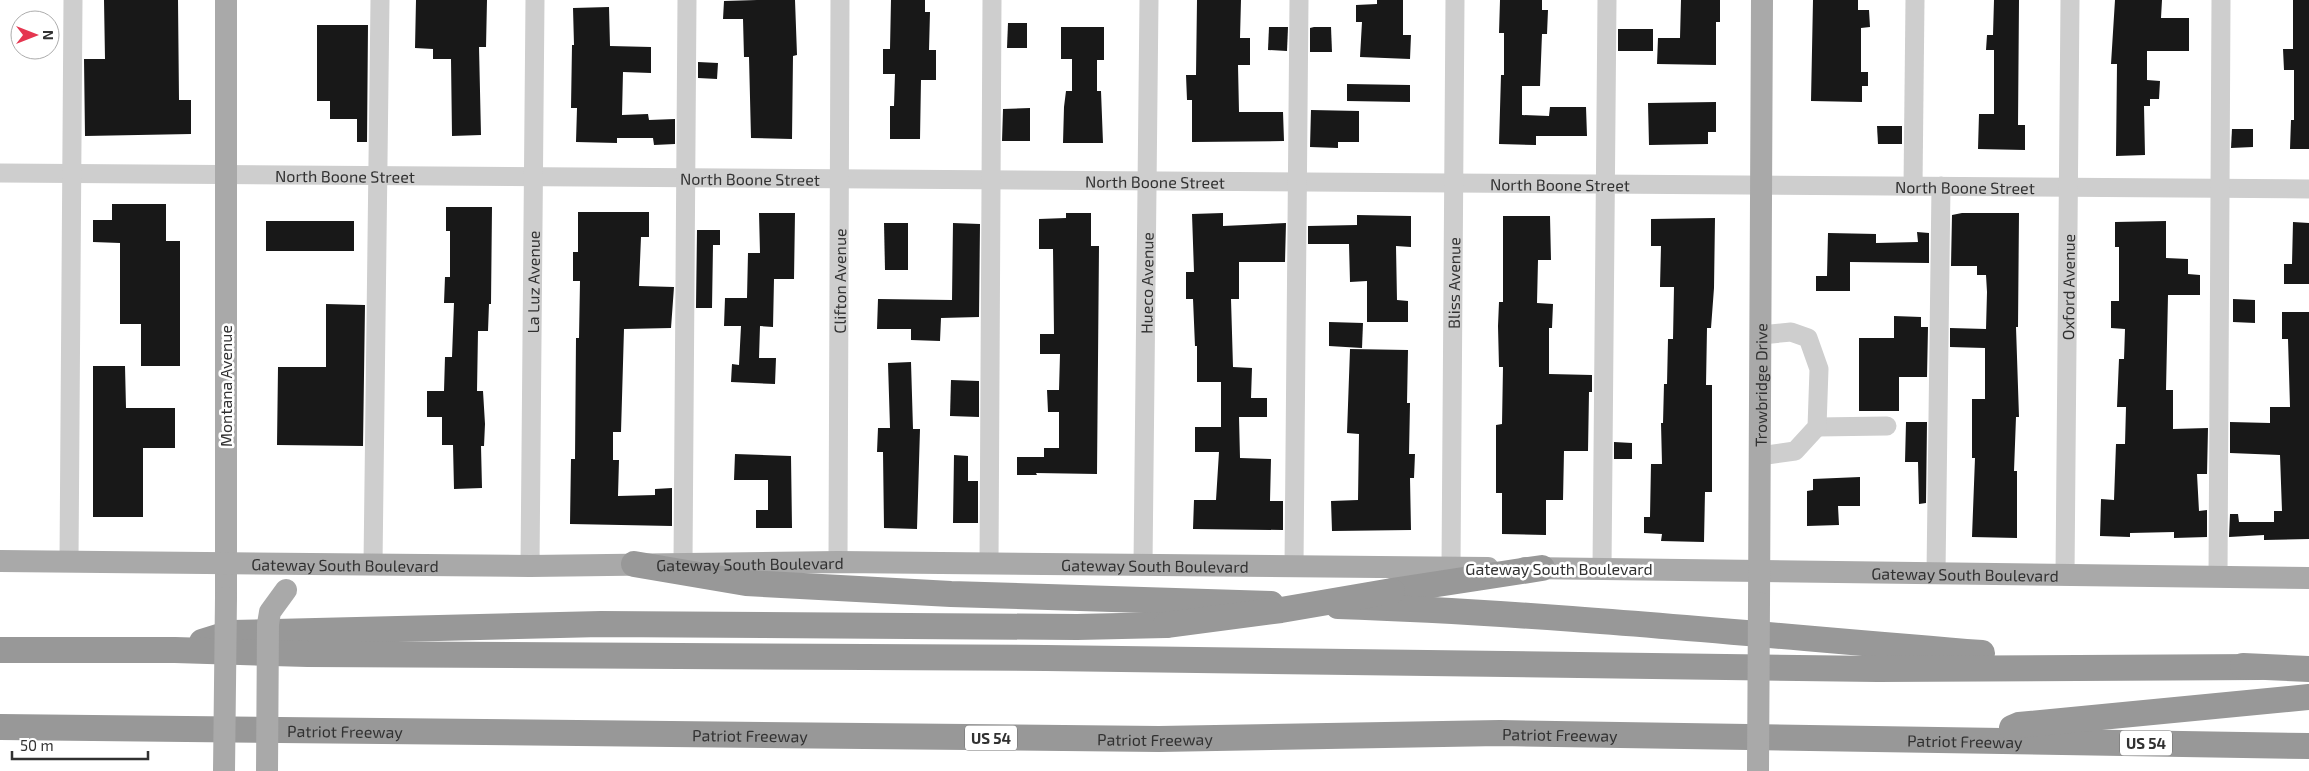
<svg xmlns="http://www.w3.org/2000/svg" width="2309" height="771" viewBox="0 0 2309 771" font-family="'Exo 2',sans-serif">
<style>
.building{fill:#181818}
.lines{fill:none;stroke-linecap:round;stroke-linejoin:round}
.minor{stroke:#cecece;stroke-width:19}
.major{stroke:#a9a9a9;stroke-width:22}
.highway{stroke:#989898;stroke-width:26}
.major-bridge{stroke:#a9a9a9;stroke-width:22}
.highway-bridge{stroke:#989898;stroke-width:26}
.labels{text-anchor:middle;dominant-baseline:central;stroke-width:5;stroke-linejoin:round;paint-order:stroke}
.shield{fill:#fff;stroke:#6f6f6f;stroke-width:1}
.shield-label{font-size:15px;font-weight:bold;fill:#313131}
.street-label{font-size:16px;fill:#313131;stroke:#fff}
</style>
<rect width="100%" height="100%" fill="#fff"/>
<g class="building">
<polygon points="104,0 178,0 179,100 191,100 191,134 85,136 84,59 105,59"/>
<polygon points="416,0 487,0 486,47 479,47 481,135 452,136 451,59 433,59 433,49 415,48"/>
<polygon points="757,0 795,0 797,55 793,56 792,139 751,138 749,57 744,57 743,19 723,19 724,1"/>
<polygon points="891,0 925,0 925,12 930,12 929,50 936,50 936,80 921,80 920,139 890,139 890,106 894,106 895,74 883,74 883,49 890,49"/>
<polygon points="1197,0 1241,0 1240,38 1250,38 1250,65 1238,65 1239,112 1283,112 1284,141 1192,142 1192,100 1187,100 1186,75 1196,75"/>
<polygon points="1377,0 1403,0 1403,35 1411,35 1410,59 1360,57 1362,22 1356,22 1356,5 1377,4"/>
<polygon points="1500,0 1542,0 1542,10 1548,10 1547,34 1542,34 1540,86 1522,86 1522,115 1549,116 1550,107 1586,107 1587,136 1536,136 1536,145 1499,144 1501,75 1504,75 1504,33 1499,33"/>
<polygon points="1681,0 1720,0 1720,22 1716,22 1716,65 1657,64 1658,38 1680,38"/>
<polygon points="1813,0 1858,0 1858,10 1869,10 1870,27 1861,28 1861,72 1868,72 1868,86 1862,86 1862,102 1811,101"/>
<polygon points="1994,0 2019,0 2018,125 2025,125 2025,150 1978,149 1979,114 1994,114 1994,50 1986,50 1987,35 1993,35"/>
<polygon points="2115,0 2162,0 2161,18 2189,18 2189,51 2147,51 2147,80 2160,81 2159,99 2150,99 2150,106 2144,106 2145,155 2116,156 2117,64 2111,64"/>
<polygon points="2293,0 2309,0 2309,149 2290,149 2291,120 2294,120 2294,70 2284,70 2283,49 2293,49"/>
<polygon points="609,7 610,46 651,47 651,73 623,72 622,115 648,114 649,120 675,119 675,144 654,145 653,138 617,138 617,143 576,142 577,108 571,108 572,45 574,45 573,8"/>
<polygon points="1008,23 1027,23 1027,48 1007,48"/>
<polygon points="317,25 368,25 367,142 357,142 357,119 330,119 330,101 317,101"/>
<polygon points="1061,27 1104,27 1104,60 1097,60 1097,91 1101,91 1103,143 1063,143 1064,107 1066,91 1072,91 1072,59 1061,59"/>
<polygon points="1269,27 1288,27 1287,51 1268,50"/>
<polygon points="1314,27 1331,27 1332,52 1310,52 1310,28"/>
<rect x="1618" y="29" width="35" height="22"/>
<polygon points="698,62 718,63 717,79 698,78"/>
<polygon points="1347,84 1410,85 1410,102 1347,101"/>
<polygon points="1716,102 1716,132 1708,132 1708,144 1649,145 1648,103"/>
<polygon points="1030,108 1030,141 1002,141 1003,109"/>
<polygon points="1311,110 1359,111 1359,142 1338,142 1338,148 1310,147"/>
<polygon points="1877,126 1902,126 1902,144 1878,144"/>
<polygon points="2232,129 2253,129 2253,147 2231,148"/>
<polygon points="112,204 166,204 166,241 180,241 180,366 141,366 141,324 120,324 120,243 93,242 93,220 112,220"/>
<polygon points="446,207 492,207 491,304 489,304 488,331 478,331 477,391 483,391 485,424 484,446 481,446 482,488 454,489 453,445 442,445 442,417 427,417 427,391 444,391 445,357 452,357 454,303 444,303 445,277 450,277 450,231 446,231"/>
<polygon points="578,212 649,212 649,237 641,237 639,286 674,287 671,328 624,329 621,432 613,432 613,460 619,460 618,496 655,495 655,489 672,488 672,526 570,524 571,459 575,459 576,338 579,338 580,281 573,281 573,252 578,252"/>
<polygon points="759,213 795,213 794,279 774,279 773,327 760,326 759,358 776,358 775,384 731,382 732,364 739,365 741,326 724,326 725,298 747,298 748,253 760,253"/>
<polygon points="1066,213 1091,213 1091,246 1099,246 1097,474 1036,473 1037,475 1017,475 1017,457 1044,457 1044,448 1059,448 1059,412 1048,412 1047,390 1059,390 1060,354 1040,354 1040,334 1054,334 1053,249 1039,249 1039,219 1066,218"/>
<polygon points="1223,213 1223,226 1286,223 1285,262 1239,262 1239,299 1231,299 1233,367 1252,368 1251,398 1267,398 1267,417 1239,417 1240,458 1271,459 1270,501 1283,501 1283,530 1193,529 1194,500 1216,500 1219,452 1195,452 1195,427 1221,427 1221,382 1197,382 1197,346 1195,346 1193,299 1186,299 1186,272 1194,272 1192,214"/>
<polygon points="1962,213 2019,213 2018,327 2016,327 2019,417 2016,417 2014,471 2017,471 2017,538 1972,537 1975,458 1972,458 1972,399 1985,399 1985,348 1950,347 1950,328 1986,329 1987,292 1986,275 1977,275 1977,266 1951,266 1952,215"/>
<polygon points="1357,215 1411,216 1411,247 1396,246 1397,300 1408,301 1408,322 1367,322 1367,281 1350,282 1349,244 1308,244 1308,226 1357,225"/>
<polygon points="1503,216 1550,216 1551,260 1538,260 1537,303 1553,304 1552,328 1549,328 1549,374 1592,375 1592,392 1589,392 1588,451 1564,451 1563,500 1546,500 1546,535 1502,534 1502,493 1496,493 1496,425 1502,424 1503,367 1499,367 1498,326 1499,302 1503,302"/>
<polygon points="1715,218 1714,288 1711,328 1707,328 1706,385 1712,385 1712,492 1705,492 1704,542 1661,541 1662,534 1644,533 1644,517 1650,517 1651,464 1662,464 1661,423 1663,423 1664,384 1667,384 1668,339 1673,339 1674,287 1660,287 1661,246 1651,246 1651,219"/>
<rect x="266" y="221" width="88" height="30"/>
<polygon points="2166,221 2166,258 2188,259 2188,274 2200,275 2200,295 2168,295 2166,390 2173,390 2173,429 2208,428 2207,474 2197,474 2199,511 2207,510 2207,537 2174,538 2174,532 2130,533 2130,537 2100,536 2101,499 2114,500 2116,444 2125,444 2126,407 2117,407 2119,359 2124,359 2125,329 2111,328 2111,301 2119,301 2119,247 2115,247 2115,222"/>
<polygon points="2293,222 2309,223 2309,284 2284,284 2284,264 2292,264"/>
<polygon points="884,223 908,223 908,270 885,270"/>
<polygon points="953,223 980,224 979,317 941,318 940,341 911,340 911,329 877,329 878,299 952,300"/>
<polygon points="697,230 720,230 720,245 713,245 712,308 696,308"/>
<polygon points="1917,232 1929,233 1929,263 1850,262 1850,291 1816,291 1816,276 1827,276 1828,233 1876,234 1876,243 1918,242"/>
<polygon points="2233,299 2255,300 2255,323 2233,322"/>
<polygon points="326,304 365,305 363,446 277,445 278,367 326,367"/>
<polygon points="2282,312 2309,312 2309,539 2264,540 2264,535 2229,537 2230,514 2238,514 2239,522 2274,522 2274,511 2282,511 2280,455 2230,453 2230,422 2270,423 2270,407 2290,407 2288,339 2282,339"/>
<polygon points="1894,316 1921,317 1921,327 1928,327 1927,377 1899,377 1899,411 1859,411 1859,338 1894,338"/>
<polygon points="1329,322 1363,323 1362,348 1329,346"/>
<polygon points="1350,349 1408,350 1407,403 1410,403 1409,454 1415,454 1414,478 1410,478 1411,530 1332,531 1331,501 1358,500 1359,434 1347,433"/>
<polygon points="911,362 913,429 920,429 917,529 884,528 883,452 877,452 878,428 890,428 888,363"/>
<polygon points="93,366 125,366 126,408 175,408 175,448 143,448 143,517 93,517"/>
<polygon points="951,380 979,381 979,417 950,416"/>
<polygon points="1906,422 1927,422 1926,503 1919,504 1918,462 1905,462"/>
<polygon points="1614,442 1632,443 1632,459 1614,459"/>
<polygon points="735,454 791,456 792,528 756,528 756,510 768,510 768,480 734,480"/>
<polygon points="954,455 968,456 968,481 978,481 978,523 953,523"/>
<polygon points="1860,477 1860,506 1838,506 1839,525 1807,526 1807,491 1813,490 1813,479"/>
</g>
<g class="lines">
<g class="minor">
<path id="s1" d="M0,173L2309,189"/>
<polyline points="1913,186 1915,0"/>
<polyline points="1817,427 1887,426"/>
<polyline points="1760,456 1795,451 1817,427 1819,369 1808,338 1791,332 1761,335"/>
<polyline points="69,561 73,0"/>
<path id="s2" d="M838,562L840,0"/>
<polyline points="683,563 687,0"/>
<polyline points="373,564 380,0"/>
<polyline points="989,564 992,0"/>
<path id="s3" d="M1143,565L1149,0"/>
<path id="s4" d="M530,566L535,0"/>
<polyline points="1294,566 1299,0"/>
<path id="s5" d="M1451,567L1455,0"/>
<polyline points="1602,569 1607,0"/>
<polyline points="1936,573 1941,186"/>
<path id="s6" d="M2065,576L2070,0"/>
<polyline points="2218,577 2221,0"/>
</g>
<g class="major">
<polyline points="226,0 226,598"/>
<path id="s7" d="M0,561L530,566L838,562L1488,568"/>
<path id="s8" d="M1525,568L2309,578"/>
<path id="s9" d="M1759,603L1762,0"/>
</g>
<g class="highway">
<polyline points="634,564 746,583 951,594 1271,604"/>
<polyline points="1392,591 1542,568"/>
<path d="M1338,606C1553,613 1767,636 1982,653"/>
<polyline points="202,642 231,633 601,624 1077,627 1166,625"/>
<polyline points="0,650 175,650 308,654 1046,658 1878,669 2260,667"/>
<polyline points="2243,666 2309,669"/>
<path id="s10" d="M0,727L1159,739L1500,733L2309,746"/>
<polyline points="2012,728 2019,725 2309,697"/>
</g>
<g class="major-bridge">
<polyline points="224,771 226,598"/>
<polyline points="267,771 268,624 270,612 286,590"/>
<polyline points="1758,771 1759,603"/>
</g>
<polyline class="highway-bridge" points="1166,625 1281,610 1392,591"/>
</g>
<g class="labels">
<g class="shield">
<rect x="965" y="725.5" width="52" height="25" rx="4"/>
<rect x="2120" y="730.5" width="52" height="25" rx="4"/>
</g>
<g class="shield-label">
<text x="991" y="738">US 54</text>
<text x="2146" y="743">US 54</text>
</g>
<g class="street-label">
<text stroke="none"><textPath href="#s1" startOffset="345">North Boone Street</textPath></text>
<text stroke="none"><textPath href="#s1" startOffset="750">North Boone Street</textPath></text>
<text stroke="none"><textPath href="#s1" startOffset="1155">North Boone Street</textPath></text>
<text stroke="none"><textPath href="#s1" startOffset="1560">North Boone Street</textPath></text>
<text stroke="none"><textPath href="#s1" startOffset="1965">North Boone Street</textPath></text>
<text stroke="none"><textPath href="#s2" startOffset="281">Clifton Avenue</textPath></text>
<text stroke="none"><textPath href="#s4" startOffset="284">La Luz Avenue</textPath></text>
<text stroke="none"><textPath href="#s3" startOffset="282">Hueco Avenue</textPath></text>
<text stroke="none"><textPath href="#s5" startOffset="284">Bliss Avenue</textPath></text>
<text stroke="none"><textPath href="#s6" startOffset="289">Oxford Avenue</textPath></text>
<text transform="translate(225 386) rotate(-90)">Montana Avenue</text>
<text stroke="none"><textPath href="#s9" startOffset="218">Trowbridge Drive</textPath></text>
<text stroke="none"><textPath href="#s7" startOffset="750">Gateway South Boulevard</textPath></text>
<text stroke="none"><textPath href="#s7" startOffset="345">Gateway South Boulevard</textPath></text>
<text stroke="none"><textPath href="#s7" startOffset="1155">Gateway South Boulevard</textPath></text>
<text x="1559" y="568">Gateway South Boulevard</text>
<text stroke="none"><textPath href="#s8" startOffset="440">Gateway South Boulevard</textPath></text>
<text stroke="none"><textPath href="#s10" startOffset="345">Patriot Freeway</textPath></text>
<text stroke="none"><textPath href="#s10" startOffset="1560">Patriot Freeway</textPath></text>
<text stroke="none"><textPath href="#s10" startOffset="750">Patriot Freeway</textPath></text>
<text stroke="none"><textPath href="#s10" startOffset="1155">Patriot Freeway</textPath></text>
<text stroke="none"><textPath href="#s10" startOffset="1965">Patriot Freeway</textPath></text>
</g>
</g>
<g transform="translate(35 35) rotate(90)"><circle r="24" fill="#ffffff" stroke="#adadad"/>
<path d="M0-4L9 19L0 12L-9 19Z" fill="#e53650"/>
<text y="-8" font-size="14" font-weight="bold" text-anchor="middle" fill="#313131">N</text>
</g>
<path d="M12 751v8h136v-8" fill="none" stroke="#313131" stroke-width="2.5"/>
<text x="20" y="751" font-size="15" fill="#313131" stroke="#ffffff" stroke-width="4" paint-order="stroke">50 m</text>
</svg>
